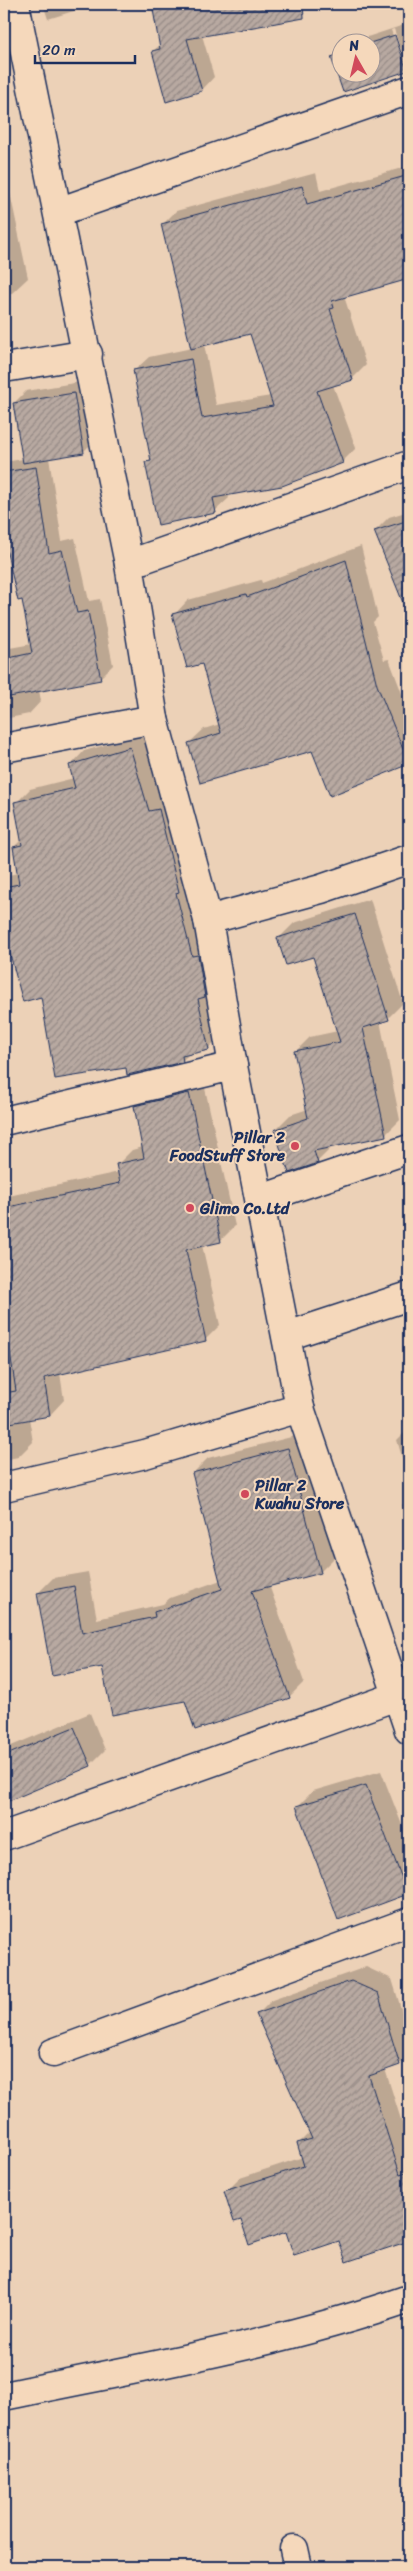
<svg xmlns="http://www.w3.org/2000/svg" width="413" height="2571" viewBox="0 0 413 2571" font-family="Sriracha,sans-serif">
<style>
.shadow{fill:#0003;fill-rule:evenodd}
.building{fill:url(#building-hatch);stroke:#1b2f5e}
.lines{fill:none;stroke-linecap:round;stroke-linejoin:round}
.minor-casing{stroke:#1b2f5e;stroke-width:31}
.minor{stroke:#f5d8bb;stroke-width:28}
.poi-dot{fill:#d1495b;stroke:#f5d8bb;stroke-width:2}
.labels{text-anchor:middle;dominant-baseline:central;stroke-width:4;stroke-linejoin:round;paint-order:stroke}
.poi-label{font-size:16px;font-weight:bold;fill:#1b2f5e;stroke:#f5d8bb;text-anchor:start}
</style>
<defs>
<pattern id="building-hatch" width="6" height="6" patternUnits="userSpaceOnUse" patternTransform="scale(1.25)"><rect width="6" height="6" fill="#b8a9a1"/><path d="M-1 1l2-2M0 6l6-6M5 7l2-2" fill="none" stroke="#958a86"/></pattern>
</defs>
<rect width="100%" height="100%" fill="#ecd1b7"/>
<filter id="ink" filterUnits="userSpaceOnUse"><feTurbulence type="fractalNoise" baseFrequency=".02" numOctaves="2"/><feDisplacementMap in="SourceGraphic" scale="10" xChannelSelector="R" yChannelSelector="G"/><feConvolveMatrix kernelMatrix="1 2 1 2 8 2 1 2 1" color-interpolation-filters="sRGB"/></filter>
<g filter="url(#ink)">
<g class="shadow">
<polygon points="43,4 96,4 48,19"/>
<polygon points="154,4 267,4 269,12 202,35 214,77 202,90 153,51 161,44"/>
<path d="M407,24L409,32V67L406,70L344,91L333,57L340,49V72H370V42H352ZM394,29L406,65H403L391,30Z"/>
<path d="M409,166V278L344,296L366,365L352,379L333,385L356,448L342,462L228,494L229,498L215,511L147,463L152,458L135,370L149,357L192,348L162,225L176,211L316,173L320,191ZM251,332L271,396L216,405L204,344Z"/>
<polygon points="6,174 28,278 12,293 4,295 4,175"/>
<polygon points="86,381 95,440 83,452 49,458 62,541 75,538 89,601 100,599 113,665 100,678 39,690 41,701 29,714 4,719 4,649 32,644 23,598 7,548 4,549 4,462 23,459 14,403 26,391"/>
<polygon points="409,511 409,613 375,531 389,517"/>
<polygon points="361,546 378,617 373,622 384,660 389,659 409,712 409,763 331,795 313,749 189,743 204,729 220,724 203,663 174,615 188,600 261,580 262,583"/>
<polygon points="144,734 163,798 223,1035 208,1049 190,1053 182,1061 127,1066 42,995 4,932 4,876 18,873 14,847 22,839 16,803 30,789 74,778 70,766 84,751"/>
<polygon points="370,899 403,1003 388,1018 380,1021 400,1120 385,1135 332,1147 317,1162 275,1130 290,1115 308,1109 295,1052 310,1037 338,1031 314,955 279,938 294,923"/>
<polygon points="203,1079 235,1226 220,1241 202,1245 220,1325 205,1340 60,1373 64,1400 50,1415 29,1418 33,1442 18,1457 4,1460 4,1197 119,1172 118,1164 132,1150 143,1147 135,1106 150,1092"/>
<polygon points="409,1414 409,1481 397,1440 406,1431 403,1420"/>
<polygon points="303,1434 335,1557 320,1572 269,1585 304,1682 289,1697 186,1699 102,1665 38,1593 53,1578 88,1572 97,1619 163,1604 170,1598 221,1580 193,1473 208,1458"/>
<polygon points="409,1498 409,1527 402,1505"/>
<polygon points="90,1713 105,1750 90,1765 4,1801 4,1749"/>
<polygon points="381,1771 409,1843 409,1891 407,1893 297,1807 313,1791"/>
<polygon points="366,1967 392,1979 405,2022 409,2021 409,2060 385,2069 409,2145 409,2239 347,2260 340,2239 287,2231 242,2218 226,2192 240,2178 303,2157 298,2144 310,2132 258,2014 272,2000"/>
</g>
<g class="building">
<polygon points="152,4 303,4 304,18 187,39 202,91 166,102 152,51 160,49"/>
<polygon points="395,35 407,71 343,92 331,57 340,54 340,72 370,72 370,43"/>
<polygon points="409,175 409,279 332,301 334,308 330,309 353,380 317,391 343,463 282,486 213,498 216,513 158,525 145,462 151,461 133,370 191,359 202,418 273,406 250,334 191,349 161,224 302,186 307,204"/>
<polygon points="74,393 84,453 23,463 13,403"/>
<polygon points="36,467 49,553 62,550 77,613 88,611 101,680 4,698 4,659 32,653 22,600 18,601 4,540 4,472"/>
<polygon points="409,520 409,614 408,615 374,531"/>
<polygon points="346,560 377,685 409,764 330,796 312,751 200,783 188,743 221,733 202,664 187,668 172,614 246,594 247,597"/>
<polygon points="130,747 149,811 159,809 179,892 176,893 192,956 198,955 205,997 198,999 209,1050 182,1056 183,1062 127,1075 126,1068 55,1079 41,997 23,1002 4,932 4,887 19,884 13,847 22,845 14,802 75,788 69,765"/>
<polygon points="355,914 389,1020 363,1028 386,1136 314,1151 318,1163 289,1173 274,1130 308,1118 294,1051 340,1042 313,957 286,965 277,938"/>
<polygon points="189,1093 221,1242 186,1250 206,1341 44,1378 50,1416 4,1424 4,1393 16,1391 4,1313 4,1208 120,1183 116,1164 144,1158 134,1106"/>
<polygon points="288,1448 321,1573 252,1591 290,1698 195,1730 185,1701 112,1715 102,1667 52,1676 37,1593 74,1586 82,1633 155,1617 154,1612 222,1589 192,1473"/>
<polygon points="74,1727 91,1766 4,1803 4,1756"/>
<polygon points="366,1785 408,1894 338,1920 296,1806"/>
<polygon points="351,1981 378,1993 400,2065 369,2076 400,2174 409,2171 409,2241 346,2262 339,2241 294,2256 286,2232 249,2245 241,2220 234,2222 224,2191 304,2166 297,2143 312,2139 256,2014"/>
</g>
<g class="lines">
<defs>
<g id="minor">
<polyline points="15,4 129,564 154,719 208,920 233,1066 300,1408 409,1730"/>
<polyline points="58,212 409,90"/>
<polyline points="4,368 88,354"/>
<polyline points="129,564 409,465"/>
<polyline points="4,748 154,719"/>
<polyline points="208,920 321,889 409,859"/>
<polyline points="4,1121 233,1066"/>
<polyline points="261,1199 409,1149"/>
<polyline points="287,1336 409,1296"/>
<polyline points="4,1487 145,1454 300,1408"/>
<polyline points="4,1836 397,1696"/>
<polyline points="53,2053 409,1922"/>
<path d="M4,2396C138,2368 279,2344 409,2299"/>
<polyline points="294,2549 298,2567"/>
</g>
</defs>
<use href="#minor" class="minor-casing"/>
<use href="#minor" class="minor"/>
</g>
</g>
<g class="poi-dot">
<circle cx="295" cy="1146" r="5"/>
<circle cx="190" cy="1208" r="5"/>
<circle cx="245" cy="1494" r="5"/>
</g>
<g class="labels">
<g class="poi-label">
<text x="285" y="1137" text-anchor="end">Pillar 2<tspan x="285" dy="18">FoodStuff Store</tspan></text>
<text x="200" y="1208">Glimo Co.Ltd</text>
<text x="255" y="1485">Pillar 2<tspan x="255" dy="18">Kwahu Store</tspan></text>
</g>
</g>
<rect width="413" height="2571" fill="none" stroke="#f5d8bb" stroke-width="20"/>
<rect x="10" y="10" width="393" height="2551" fill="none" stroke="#1b2f5e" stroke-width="2" filter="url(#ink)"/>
<g transform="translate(356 58) rotate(352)"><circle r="24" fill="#f5d8bb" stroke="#9e9496"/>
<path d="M0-4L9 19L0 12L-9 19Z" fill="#d1495b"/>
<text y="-8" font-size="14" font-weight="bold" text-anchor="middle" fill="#1b2f5e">N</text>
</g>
<path d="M35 55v8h100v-8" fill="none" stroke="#1b2f5e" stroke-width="2.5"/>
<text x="42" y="55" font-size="15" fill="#1b2f5e" stroke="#f5d8bb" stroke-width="4" paint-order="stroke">20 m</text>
</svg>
